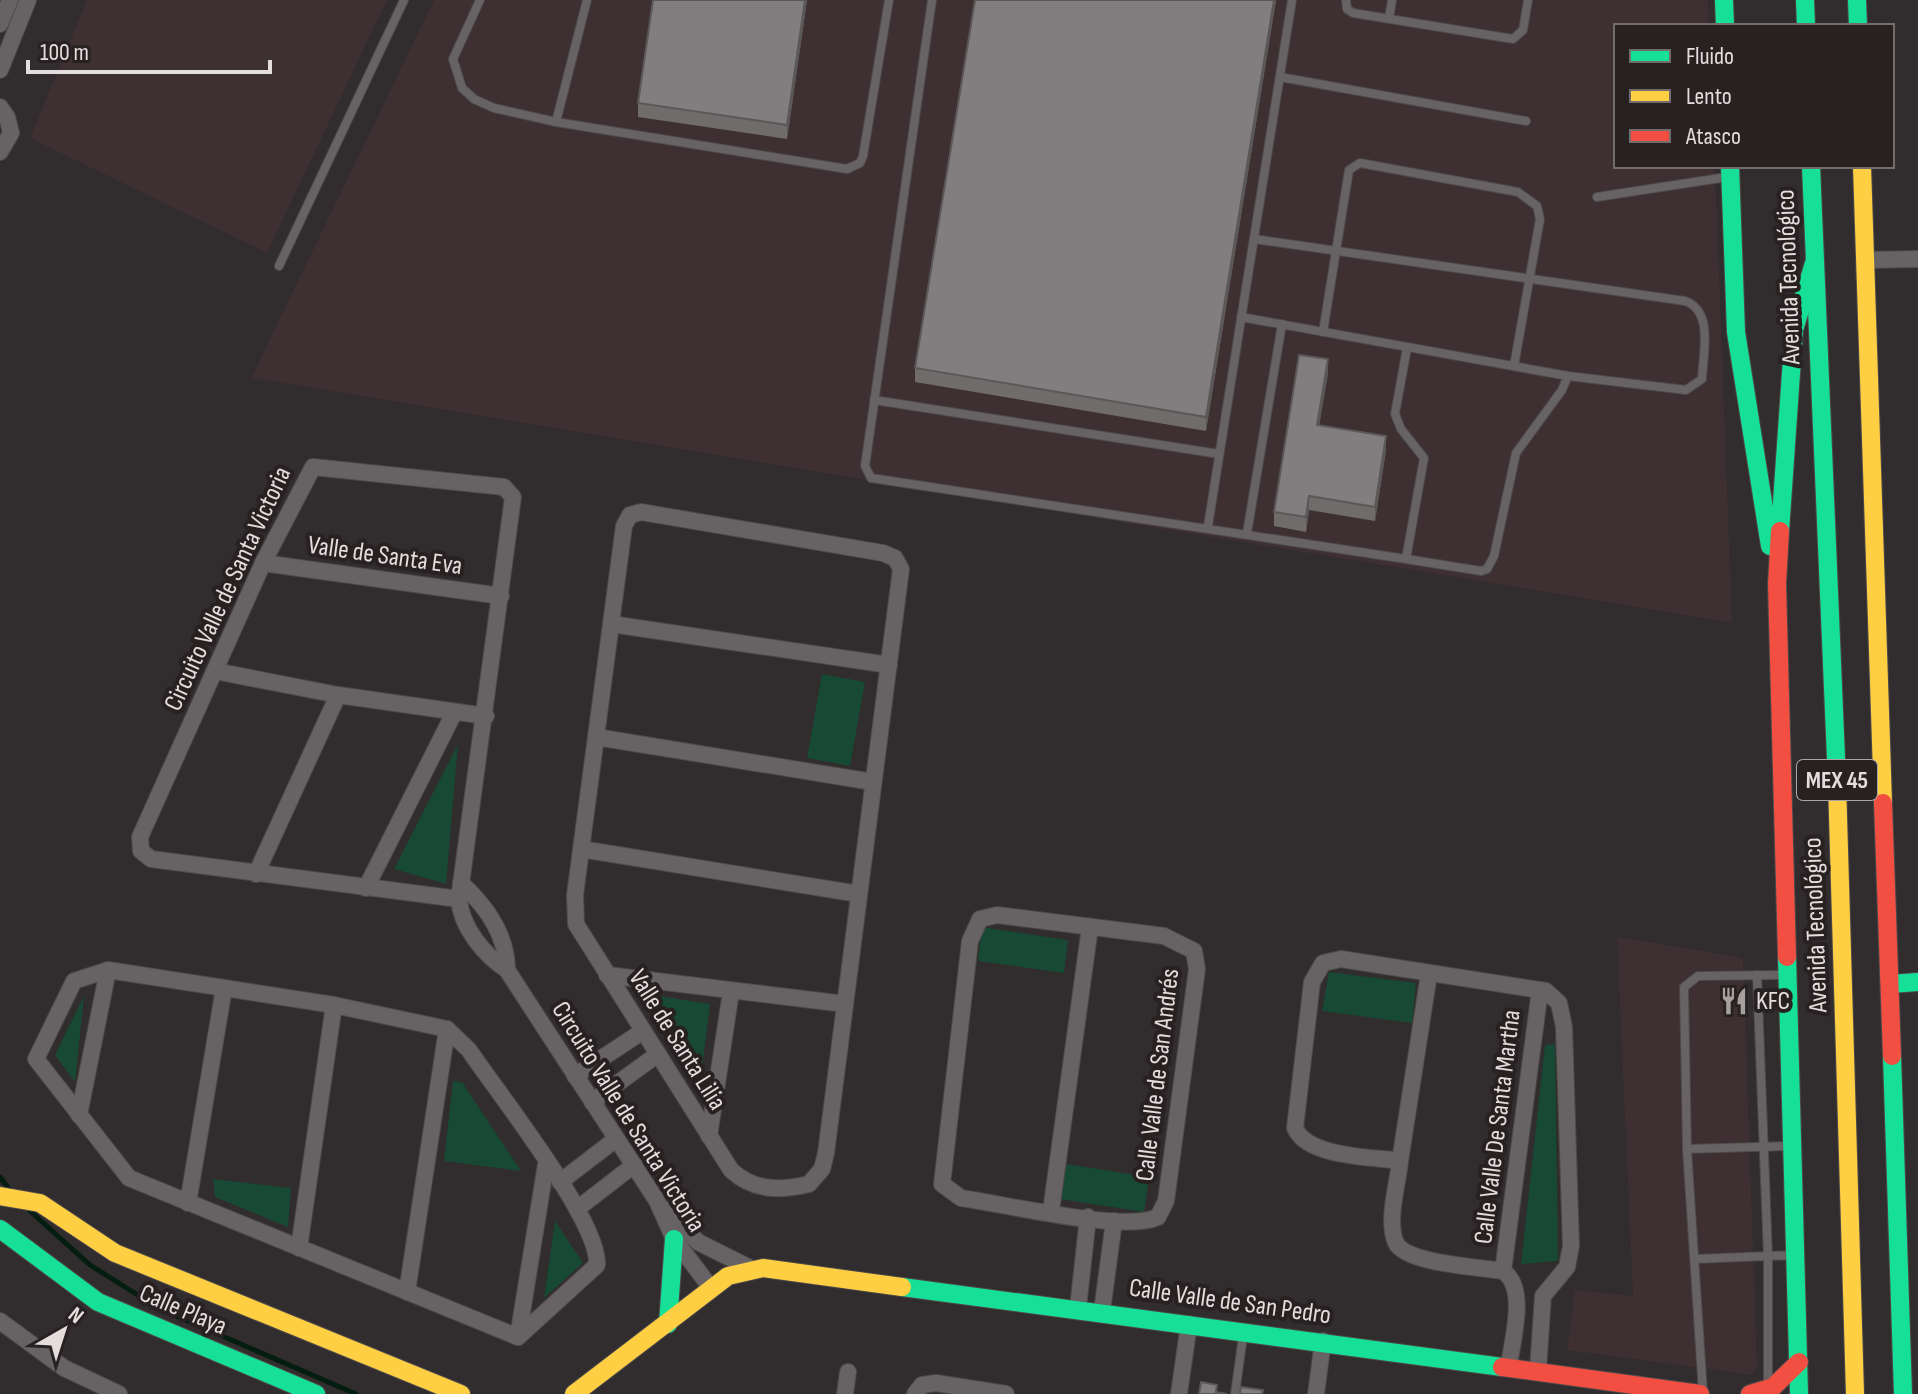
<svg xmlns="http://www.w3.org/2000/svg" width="1918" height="1394" viewBox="0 0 1918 1394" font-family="'Sofia Sans Condensed',sans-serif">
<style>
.built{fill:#3d2f32}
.green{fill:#174934}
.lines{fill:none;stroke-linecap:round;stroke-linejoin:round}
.stream{stroke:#041d11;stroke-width:5}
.lane-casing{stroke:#4d494a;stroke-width:10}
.street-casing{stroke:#4d494a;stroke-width:18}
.fast-casing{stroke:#4d494a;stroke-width:20}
.slow-casing{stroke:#4d494a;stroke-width:20}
.jam-casing{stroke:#4d494a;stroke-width:20}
.lane{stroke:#676364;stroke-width:8}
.street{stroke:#676364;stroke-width:16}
.fast{stroke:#16e098;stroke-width:18}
.slow{stroke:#ffcf43;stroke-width:18}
.jam{stroke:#f24e42;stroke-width:18}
.wall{fill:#706c6c}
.shaded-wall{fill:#5b5858}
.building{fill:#827d7e;stroke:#5b5858;stroke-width:2}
.labels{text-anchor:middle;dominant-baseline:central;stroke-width:8;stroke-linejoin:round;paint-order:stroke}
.shield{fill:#282122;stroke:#aba5a6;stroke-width:2}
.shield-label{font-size:24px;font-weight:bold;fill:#e3ddde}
.street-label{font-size:26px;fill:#e3ddde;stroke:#282122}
.poi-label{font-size:26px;fill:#e3ddde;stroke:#282122;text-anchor:start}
</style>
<rect width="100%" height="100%" fill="#312c2d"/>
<g class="built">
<polygon points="87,0 387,0 267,253 30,138"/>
<polygon points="434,0 1708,0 1709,26 1616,26 1616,166 1715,166 1732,623 251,378"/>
<polygon points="1617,937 1743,958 1757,1366 1752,1375 1567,1350 1575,1290 1633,1296"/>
</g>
<g class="green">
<polygon points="822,674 865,682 850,766 807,758"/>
<polygon points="458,744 446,884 394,869"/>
<polygon points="982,927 1068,940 1064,973 978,961"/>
<polygon points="1329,972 1416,983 1412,1023 1322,1011"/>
<polygon points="640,993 710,1004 700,1085"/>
<polygon points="84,996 75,1082 55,1055"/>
<polygon points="1555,1044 1558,1261 1521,1264 1545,1045"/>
<polygon points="453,1081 462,1082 521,1171 444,1161"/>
<polygon points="1066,1164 1149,1177 1144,1212 1060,1199"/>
<polygon points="213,1179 291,1188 288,1227 215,1197"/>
<polygon points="555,1221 583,1263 544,1298"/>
</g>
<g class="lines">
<g class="stream">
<polyline points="0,1177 9,1189"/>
<polyline points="30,1211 90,1265 160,1309 356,1394"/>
</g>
<defs>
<g id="lane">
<polyline points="480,0 453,59 462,88 474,99 494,108 556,122 847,169 860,163 863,156 889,0"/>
<polyline points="932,0 865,466 871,478 1406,559 1424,458 1401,429 1395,414 1407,348"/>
<polyline points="1346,0 1347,9 1353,13 1513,39 1523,30 1528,0"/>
<polyline points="1389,18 1392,0"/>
<polyline points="1280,77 1526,121"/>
<polyline points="556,122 587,0"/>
<polyline points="1597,197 1727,177"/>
<polyline points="279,266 404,0"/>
<path d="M1241,317L1568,376L1686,390L1702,379C1703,354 1714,311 1685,301L1254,239"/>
<polyline points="1323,332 1349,170 1360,163 1518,192 1537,206 1540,219 1514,366"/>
<polyline points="874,400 1219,454"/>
<polyline points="1208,526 1292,0"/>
<polyline points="1247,533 1282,324"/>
<polyline points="1406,559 1481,571 1487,569 1494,556 1516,453 1562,390 1568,376"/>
<polyline points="1757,975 1768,1256 1768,1386"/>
<polyline points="1687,1149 1790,1146"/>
<polyline points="1695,1259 1794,1255"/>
<polyline points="1703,1393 1687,1149 1684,987 1698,976 1787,975"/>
<polyline points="1235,1394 1243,1336"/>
</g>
<g id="street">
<polyline points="0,24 10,0"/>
<polyline points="0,70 28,0"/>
<polyline points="0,107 7,117 11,133 0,152"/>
<polyline points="1865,260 1918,259"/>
<path d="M641,512L883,553L895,558L901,569L826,1153L822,1169L809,1184C780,1191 753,1191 731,1170L576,924L575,895L624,526L630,515Z"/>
<polyline points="263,563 501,596"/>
<polyline points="611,624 889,665"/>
<polyline points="215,671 338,695 486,716"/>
<polyline points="596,737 873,782"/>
<polyline points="581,849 859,894"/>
<polyline points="256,874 338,695"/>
<path d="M461,883C486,906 507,935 507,970"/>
<polyline points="366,888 454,713"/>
<path d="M459,899L151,859L141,851L140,837L263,563L313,467L504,487L513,497L459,899C461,927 484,955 507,970L657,1201L674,1239L711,1288"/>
<path d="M997,915L1164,936L1194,951L1197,969L1166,1201L1158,1217C1124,1233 1004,1204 961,1198L942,1184L970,941L980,919Z"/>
<path d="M108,970L334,1005L447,1029L469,1050C497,1092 600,1221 597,1265L518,1337L129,1178L36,1059L74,981Z"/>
<polyline points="607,975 845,1004"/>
<polyline points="575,1076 643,1031"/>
<polyline points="592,1102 658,1054"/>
<polyline points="79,1115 108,970"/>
<polyline points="709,1136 731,992"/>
<polyline points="1400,1161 1429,974"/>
<polyline points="560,1182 616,1139"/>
<polyline points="188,1203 224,988"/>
<polyline points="577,1209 634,1165"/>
<polyline points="666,1210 698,1242 752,1269"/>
<polyline points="1051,1211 1090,927"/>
<polyline points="299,1248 334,1005"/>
<polyline points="1503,1271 1540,990"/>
<polyline points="407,1292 447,1029"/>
<polyline points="1078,1308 1088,1217"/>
<polyline points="1102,1311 1114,1221"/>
<polyline points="0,1321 64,1368 119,1394"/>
<polyline points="518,1337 546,1164"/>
<path d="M1509,1366C1512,1340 1528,1288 1503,1271C1480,1267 1407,1264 1396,1243C1386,1221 1398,1184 1400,1161C1371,1157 1307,1157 1295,1128L1312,982L1323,963L1341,959L1546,991L1559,1003L1564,1027L1571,1246L1567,1267L1543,1296L1538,1370"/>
<polyline points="845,1394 848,1372"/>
<polyline points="915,1394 922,1385 936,1383 1006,1394"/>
<polyline points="1179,1394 1189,1324"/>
<polyline points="1316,1394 1323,1341"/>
</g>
<g id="fast">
<polyline points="1724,0 1725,26"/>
<polyline points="1805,0 1806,26"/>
<polyline points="1857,0 1858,26"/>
<polyline points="1730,166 1736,332 1770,546"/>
<polyline points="1811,166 1837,782"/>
<polyline points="1780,531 1794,330 1814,263"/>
<polyline points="1787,957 1799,1394"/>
<polyline points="1890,984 1918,982"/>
<polyline points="1892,1056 1903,1394"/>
<polyline points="0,1229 98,1302 316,1394"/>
<polyline points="902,1287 1502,1367"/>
<polyline points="668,1324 674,1239"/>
</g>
<g id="slow">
<polyline points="1862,166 1883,803"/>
<polyline points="1837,782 1855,1394"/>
<polyline points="0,1196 40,1203 115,1253 461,1394"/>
<polyline points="574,1394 728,1276 763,1268 902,1287"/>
</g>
<g id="jam">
<polyline points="1780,531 1777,584 1787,957"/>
<polyline points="1883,803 1892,1056"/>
<polyline points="1502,1367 1700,1394"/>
<polyline points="1750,1394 1773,1387 1799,1362"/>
</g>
</defs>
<use href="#lane" class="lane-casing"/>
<use href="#street" class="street-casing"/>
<use href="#fast" class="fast-casing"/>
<use href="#slow" class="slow-casing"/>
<use href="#jam" class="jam-casing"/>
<use href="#lane" class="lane"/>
<use href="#street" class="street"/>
<use href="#fast" class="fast"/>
<use href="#slow" class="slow"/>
<use href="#jam" class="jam"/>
</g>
<g class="wall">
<polygon points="807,0 787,139 638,117 638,103"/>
<polygon points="975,0 1276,0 1206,431 915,382 915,368"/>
<polygon points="1328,373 1319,425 1386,450 1375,521 1309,510 1306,532 1274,526 1274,512"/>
</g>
<g class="shaded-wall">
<polygon points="805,0 807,0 787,139 787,125"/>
<polygon points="1274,0 1276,0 1206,431 1206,417"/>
<polygon points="1328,359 1328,373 1317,439 1317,425"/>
<polygon points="1386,436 1386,450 1375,521 1375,507"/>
<polygon points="1309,496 1309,510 1306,532 1306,517"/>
</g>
<g class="building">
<polygon points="653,0 805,0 787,125 638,103"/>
<polygon points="975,0 1274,0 1206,417 915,368"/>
<polygon points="1299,355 1328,359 1317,425 1386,436 1375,507 1309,496 1306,517 1274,512"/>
<polygon points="1201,1382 1217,1385 1216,1392 1227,1394 1199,1394"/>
<polygon points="1241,1387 1263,1390 1262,1394 1240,1394"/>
</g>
<defs>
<symbol id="restaurant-bare" viewBox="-9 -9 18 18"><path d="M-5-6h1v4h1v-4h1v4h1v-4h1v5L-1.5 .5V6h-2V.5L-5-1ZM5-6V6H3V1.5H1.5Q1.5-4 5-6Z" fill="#a59fa0" stroke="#282122" stroke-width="2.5" paint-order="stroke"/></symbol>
</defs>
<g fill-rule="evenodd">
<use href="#restaurant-bare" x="1714" y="981" width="40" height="40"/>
</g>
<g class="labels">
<rect class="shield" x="1797" y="760" width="80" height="40" rx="6"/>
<g class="shield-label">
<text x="1837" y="780">MEX 45</text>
</g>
<g class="street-label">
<text transform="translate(1789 277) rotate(-92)">Avenida Tecnológico</text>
<text transform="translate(385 556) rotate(8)">Valle de Santa Eva</text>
<text transform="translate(228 589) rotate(-65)">Circuito Valle de Santa Victoria</text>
<text transform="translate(1816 925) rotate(-92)">Avenida Tecnológico</text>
<text transform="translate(677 1040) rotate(58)">Valle de Santa Lilia</text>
<text transform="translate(1158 1075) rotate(-83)">Calle Valle de San Andrés</text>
<text transform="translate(628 1117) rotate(58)">Circuito Valle de Santa Victoria</text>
<text transform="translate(1498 1127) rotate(-83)">Calle Valle De Santa Martha</text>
<text transform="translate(1230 1302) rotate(8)">Calle Valle de San Pedro</text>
<text transform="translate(183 1310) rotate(23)">Calle Playa</text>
</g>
<g class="poi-label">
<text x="1756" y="1001">KFC</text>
</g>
</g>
<rect x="1614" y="24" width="280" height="144" fill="#282122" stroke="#736c6d" stroke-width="2"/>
<rect x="1630" y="50" width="40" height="12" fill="#16e098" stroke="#736c6d" stroke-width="2"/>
<text x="1686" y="64" font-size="24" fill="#e3ddde">Fluido</text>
<rect x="1630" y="90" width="40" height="12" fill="#ffcf43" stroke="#736c6d" stroke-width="2"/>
<text x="1686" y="104" font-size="24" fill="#e3ddde">Lento</text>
<rect x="1630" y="130" width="40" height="12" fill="#f24e42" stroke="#736c6d" stroke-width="2"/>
<text x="1686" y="144" font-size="24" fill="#e3ddde">Atasco</text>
<g transform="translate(64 1330) rotate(39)" stroke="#282122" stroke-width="6" paint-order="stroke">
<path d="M0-6L14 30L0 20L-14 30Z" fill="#e3ddde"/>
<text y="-12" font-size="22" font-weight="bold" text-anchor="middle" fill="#e3ddde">N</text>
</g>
<path d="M28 60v12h242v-12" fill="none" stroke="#e3ddde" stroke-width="4"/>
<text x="40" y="60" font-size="24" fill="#e3ddde" stroke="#282122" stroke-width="6" paint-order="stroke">100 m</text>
</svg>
